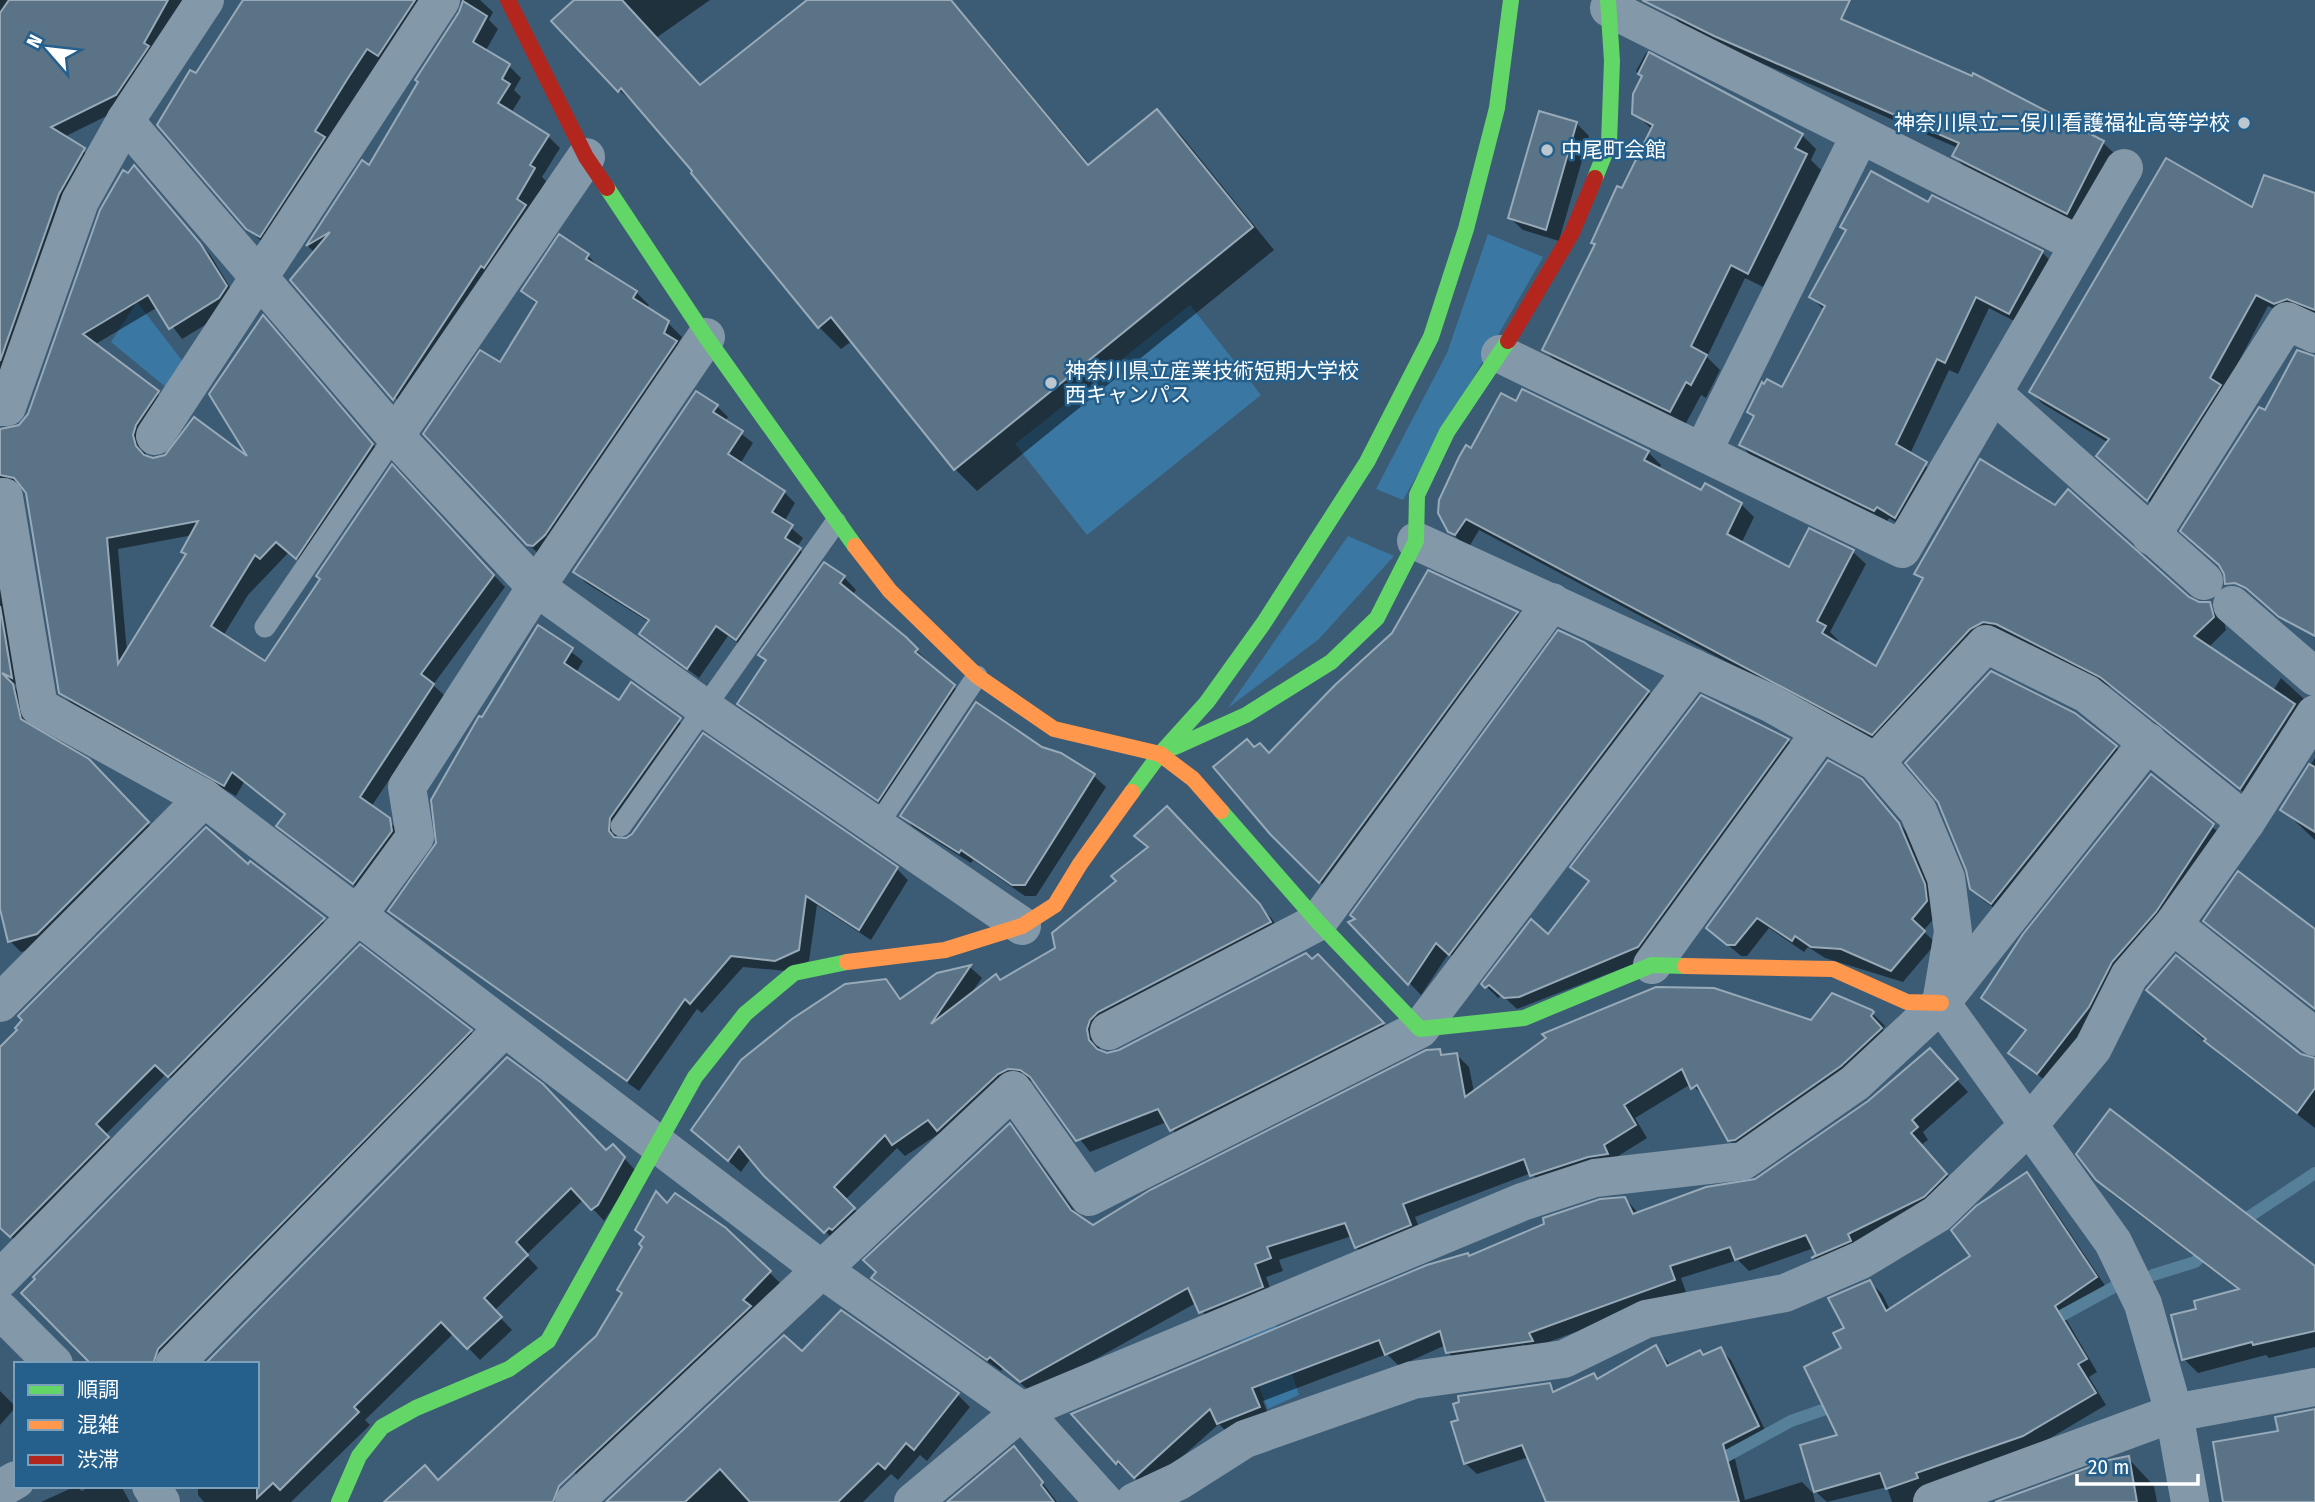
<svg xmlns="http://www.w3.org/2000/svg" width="2315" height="1502" viewBox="0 0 2315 1502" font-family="'Fira Sans Condensed','Noto Sans JP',sans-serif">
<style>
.green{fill:#3a77a2}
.shadow{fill:#0007;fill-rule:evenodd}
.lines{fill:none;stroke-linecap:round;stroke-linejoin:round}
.stream{stroke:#567f9a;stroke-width:12}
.building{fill:#5a7387;stroke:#98aab8;stroke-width:2;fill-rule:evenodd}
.lane{stroke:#8398a8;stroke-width:21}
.street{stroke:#8398a8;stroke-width:38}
.fast{stroke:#63d668;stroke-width:16}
.slow{stroke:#ff974d;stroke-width:16}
.jam{stroke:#b3261e;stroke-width:16}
.poi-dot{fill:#bbc6cf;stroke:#25608c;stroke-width:2.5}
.labels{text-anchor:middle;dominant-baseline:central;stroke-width:5;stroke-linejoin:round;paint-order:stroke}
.poi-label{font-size:21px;fill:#fff;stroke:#25608c;text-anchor:start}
</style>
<rect width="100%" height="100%" fill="#3c5c75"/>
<g class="green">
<polygon points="1488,234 1543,257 1403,500 1376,489 1447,353"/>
<polygon points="137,302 184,363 168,389 111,342"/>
<polygon points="1190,305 1261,395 1087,535 1015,444"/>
<polygon points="1348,536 1394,556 1319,639 1228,708"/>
<polygon points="1274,1319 1299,1395 1268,1409 1238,1335"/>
</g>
<g class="shadow">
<polygon points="0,0 186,0 127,106 64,137 95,160 0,400"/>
<polygon points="245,0 435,0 261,241 248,228"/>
<polygon points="464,0 480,0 493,12 489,20 498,29 485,52 509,66 521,78 514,90 521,97 511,113 548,136 560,148 542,177 546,181 529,210 406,410 293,280 315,253 308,246 363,163 370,167 461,13"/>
<polygon points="572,0 710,0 656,38 701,86 810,0 952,0 1091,166 1157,112 1180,134 1274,250 977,491 955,469 852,341 841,349 819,327 695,171 643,111 619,90"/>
<polygon points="1644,0 1805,0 1841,17 1848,24 2103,143 2116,155 2080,226 1967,169 1954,156 1958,148 1729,49 1682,25 1673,16"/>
<polygon points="1646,53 1802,135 1816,149 1811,160 1821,170 1763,287 1745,278 1707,357 1720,370 1706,398 1701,395 1685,425 1559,364 1544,350 1596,246 1593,243 1653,130 1634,113 1643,78 1636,71"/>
<polygon points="1577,124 1589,136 1559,241 1523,230 1510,218"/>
<path d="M145,178L211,256L237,299L230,310L182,339L158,307L94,345L169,403L144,448L146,457L253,462L274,329L384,457L308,568L289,552L248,595L223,636L265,664L403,478L505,587L433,685L445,696L371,807L401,832L365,894L290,837L278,825L286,815L244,782L236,796L72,704L60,692L27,492L24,488L12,486L0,489V430L20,427L29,416ZM193,535L183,551L187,555L127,653L118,549Z"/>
<polygon points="2315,195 2315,315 2287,315 2268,306 2160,511 2110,467 2109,443 2043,404 2031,392 2253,210"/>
<polygon points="1929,204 2042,252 2054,265 2022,325 1989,308 1958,374 1949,370 1910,454 1939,476 1908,529 1889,518 1887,522 1753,458 1741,445 1755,418 1749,412 1782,389 1824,310 1811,297 1848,232 1843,227"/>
<polygon points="588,255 600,270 636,292 649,305 646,309 669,324 682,337 678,344 689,355 542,557 528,544 501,364 537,305 523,291"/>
<polygon points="1523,391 1648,452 1661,465 1659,470 1701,492 1705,485 1741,504 1754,517 1741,544 1790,570 1853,552 1866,564 1830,632 1838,640 1836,644 1876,669 1923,580 1916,574 2188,599 2199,604 2210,604 2223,617 2226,630 2208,648 2273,691 2281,678 2315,709 2253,800 2115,689 2010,637 1885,746 1479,530 1469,547 1463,544 1450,531 1471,450 1516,403"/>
<polygon points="717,406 728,417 725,421 753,443 740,464 784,492 795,503 784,522 803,538 797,547 811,561 748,650 728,636 699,678 642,634 649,622 586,583 575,572"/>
<polygon points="0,555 22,687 7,680 24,697 30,727 87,761 159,835 49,945 21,952 10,941 0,902"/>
<polygon points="844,577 856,590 852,595 905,639 966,699 891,811 752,716 739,704"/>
<polygon points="1517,613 1529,626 1333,895 1271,833 1255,749 1270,755"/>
<polygon points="538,627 583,661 576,673 619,702 631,685 691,731 621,830 620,839 896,868 908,880 871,940 817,905 809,961 787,971 743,967 702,1013 697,1009 639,1091 402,922 390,911 438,843 483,719"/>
<polygon points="1648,692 1660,704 1462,965 1449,953 1421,995 1351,923"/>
<polygon points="1788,740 1799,751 1649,958 1517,1009 1502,995 1498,998 1484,984 1548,936 1590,883 1572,867"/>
<polygon points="2116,747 2128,759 2004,915 1984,901 1971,888"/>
<polygon points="1041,749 1060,755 1094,776 1106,787 1036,896 1025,896 973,860 971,863 913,827 902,815"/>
<polygon points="2315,758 2315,840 2282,809"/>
<polygon points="2151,776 2223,836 2047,1082 2010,1053 2026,1031 1984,998"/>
<polygon points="1874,793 1910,836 1936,897 1938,914 1923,931 1936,943 1903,982 1825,958 1808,947 1804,952 1769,928 1747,956 1741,956 1708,928"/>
<polygon points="1179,820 1272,919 1282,934 1099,1043 1101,1052 1120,1052 1318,956 1394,1036 1183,1143 1167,1122 1090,1152 1034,1081 1021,1080 905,1156 897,1148 845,1200 866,1221 837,1243 751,1158 741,1172 693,1130 885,981 902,999 938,975 970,967 982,978 970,995 1001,982 1057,948 1149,849 1137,836"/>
<polygon points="248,867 333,929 179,1086 166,1074 105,1135 118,1148 21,1246 0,1226 0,1050"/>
<polygon points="2205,920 2315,933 2315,1010 2218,933"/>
<polygon points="2149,990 2315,1060 2315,1128 2219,1054"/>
<polygon points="1871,1012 1885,1026 1883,1030 1893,1041 1742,1153 1729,1140 1707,1099 1691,1084 1635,1118 1647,1138 1615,1158 1544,1188 1531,1173 1415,1217 1423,1237 1369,1260 1356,1247 1352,1236 1279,1260 1283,1271 1266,1277 1274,1299 1213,1325 1196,1303 1033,1394 1003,1368 1001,1371 886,1290 873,1278 1010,1126 1022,1138 1078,1216 1093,1227 1439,1051 1445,1056 1456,1054 1469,1067 1474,1092"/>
<polygon points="470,1031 482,1043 168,1364 102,1364"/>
<polygon points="1941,1062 1968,1092 1923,1132 1928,1140 1921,1145 1958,1187 1824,1269 1814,1258 1818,1256 1814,1248 1749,1271 1738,1260 1681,1278 1686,1292 1540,1345 1460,1365 1448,1352 1446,1345 1399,1366 1387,1354 1263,1401 1270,1419 1230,1435 1219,1424 1147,1488 1117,1463 1074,1415 1625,1198 1638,1213 1756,1181"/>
<polygon points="613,1146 636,1171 604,1221 584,1199 526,1255 538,1268 494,1311 512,1330 480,1360 454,1333 365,1420 370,1425 291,1502 204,1502 198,1495 198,1486 257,1486"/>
<polygon points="2027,1175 2039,1187 2108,1290 2066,1319 2097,1372 2089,1377 2106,1405 2035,1447 1928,1502 1892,1502 1887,1487 1827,1502 1815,1491 1840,1436 1846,1328 1870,1282 1882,1294 1890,1310 1972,1256"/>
<polygon points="2097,1179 2315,1270 2315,1347 2269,1358 2266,1355 2198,1373 2184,1359 2198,1310 2240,1291 2112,1194"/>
<polygon points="668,1205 769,1272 782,1285 586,1484 574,1472 542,1502 395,1502 439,1481 597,1337 624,1294 644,1247 645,1239 637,1230"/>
<polygon points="1656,1347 1671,1366 1720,1349 1731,1360 1769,1438 1734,1455 1745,1500 1802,1482 1813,1493 1815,1502 1548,1502 1529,1457 1477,1474 1465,1463 1549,1385 1557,1392 1594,1375 1598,1380"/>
<polygon points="802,1353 957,1394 970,1407 927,1461 920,1455 898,1480 891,1474 863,1502 609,1502"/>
<polygon points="0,1391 16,1407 0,1425"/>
<polygon points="2128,1458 2154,1486 2157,1502 2024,1502"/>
<polygon points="1026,1461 1057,1502 948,1502"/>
<polygon points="76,1486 82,1491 91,1486 121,1486 130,1502 41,1502"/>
</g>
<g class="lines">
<g class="stream">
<polyline points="2235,1226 2315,1173"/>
<polyline points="2153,1275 2195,1262 2211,1247"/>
<polyline points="2048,1323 2114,1287"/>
<polyline points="1714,1463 1791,1421 1840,1404"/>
</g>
</g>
<g class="building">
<polygon points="9,0 168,0 144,43 149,46 116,95 51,127 85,148 59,194 0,361 0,13"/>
<polygon points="243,0 415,0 378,56 367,49 348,78 315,131 325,137 260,237 246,229 157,125 190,70 196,73"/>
<polygon points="574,0 622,0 700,85 807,0 951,0 1088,165 1157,109 1253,227 954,470 831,317 818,328 691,173 692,171 621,88 618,92 551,21"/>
<polygon points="1642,0 1850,0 1841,19 1972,76 1973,73 2104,141 2067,214 1952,156 1959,143 1714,36"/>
<polygon points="463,1 487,16 473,42 510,64 502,79 510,84 498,103 549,135 530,165 535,168 517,199 526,205 484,268 481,266 393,400 290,280 330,232 306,246 362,160 369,165 418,82 415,80 459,12"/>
<polygon points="1649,52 1803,134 1795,148 1807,154 1748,274 1731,265 1691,346 1707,355 1691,385 1686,382 1670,412 1542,350 1595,244 1591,243 1617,186 1622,188 1653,125 1632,114 1633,94 1642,76 1638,74"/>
<polygon points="1539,111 1577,122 1546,230 1508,218"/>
<polygon points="2166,158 2252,207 2264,175 2315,193 2315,310 2287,299 2274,304 2256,295 2210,378 2221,385 2147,501 2096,456 2109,439 2029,392"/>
<path d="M134,165L200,243L227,286L219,298L169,329L148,295L83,334L159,391L136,425L133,435L136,446L144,455L153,458L165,455L194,417L247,456L209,394L263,315L373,444L296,559L276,542L260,559L255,555L211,626L265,661L320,579L316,576L392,464L494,575L421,674L434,684L360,797L390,818L392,831L353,884L276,826L285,814L232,772L224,786L59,693L26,493L14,478L0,475V429L19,425L28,414L100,210L123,170L128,173ZM198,521L181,552L186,554L118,664L107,538Z"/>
<polygon points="1871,171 1928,202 1932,195 2043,251 2009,314 1976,297 1945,363 1937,359 1896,444 1927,462 1895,518 1877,507 1874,511 1739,445 1754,416 1747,412 1762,382 1764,384 1767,379 1782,387 1825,306 1809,297 1846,230 1840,227"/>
<polygon points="559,234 589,254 586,259 637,291 633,298 669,321 664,333 677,341 545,535 533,546 527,545 423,434 480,350 500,362 537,302 521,291"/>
<polygon points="2297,350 2315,356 2315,636 2279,617 2246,588 2235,583 2225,584 2224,574 2219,565 2180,531 2259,407 2265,410"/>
<polygon points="1522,389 1649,451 1644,460 1701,490 1705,483 1742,503 1727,534 1789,567 1809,528 1854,550 1817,621 1826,626 1822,633 1876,666 1923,578 1914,574 1980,459 2055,505 2068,489 2189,597 2199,602 2210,602 2214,617 2194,636 2295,704 2240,789 2100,677 1996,624 1983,622 1970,629 1872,735 1466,519 1455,535 1448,532 1438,513 1439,500 1459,457 1466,445 1471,448 1501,393 1516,401"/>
<polygon points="696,391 718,405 713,412 743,431 728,454 785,491 772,512 793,525 785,538 801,548 736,640 716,626 687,669 639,634 649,620 573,572"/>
<polygon points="824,562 845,576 840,583 906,637 918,649 915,652 955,685 878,801 737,704 766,660 758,655"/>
<polygon points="1428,570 1518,612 1319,883 1270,834 1213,767 1247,739 1254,747 1260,743 1269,753 1335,685 1392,633"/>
<polygon points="0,606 12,678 2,673 13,684 21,719 89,759 149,822 37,934 8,942 0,909"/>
<polygon points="538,625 573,648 564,663 619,700 631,682 681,718 610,818 609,831 614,837 626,838 632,834 703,733 898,867 859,930 806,896 799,950 775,961 731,956 690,1004 685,999 627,1081 388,911 436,843 431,800 479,716 482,717"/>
<polygon points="1558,630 1584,642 1649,691 1449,955 1436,943 1408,985 1348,922 1355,919 1350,915"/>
<polygon points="1991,671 2075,713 2117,746 1991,904 1970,889 1966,870 1938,802 1905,763"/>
<polygon points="1701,695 1789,739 1638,947 1519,997 1504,998 1489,985 1485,988 1481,984 1531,919 1548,934 1589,881 1570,867"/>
<polygon points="976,702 1042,747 1061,753 1095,774 1025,885 1012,885 961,850 959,853 900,816"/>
<polygon points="1828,760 1862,779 1899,823 1925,884 1927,901 1912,919 1925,931 1891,971 1841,949 1811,947 1795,936 1792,941 1757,918 1735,945 1727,945 1706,928"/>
<polygon points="2309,764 2315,767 2315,832 2280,810"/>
<polygon points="2151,774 2214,824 2156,912 2112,962 2089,1007 2037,1074 2008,1053 2026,1030 1981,998 2023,934"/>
<polygon points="1167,806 1260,904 1271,922 1098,1012 1090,1020 1087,1029 1089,1040 1097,1049 1107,1053 1119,1050 1306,953 1312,959 1318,954 1384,1023 1170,1131 1158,1109 1076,1141 1030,1077 1020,1070 1008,1069 998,1074 937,1131 928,1120 892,1145 885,1135 834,1187 855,1208 832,1230 829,1228 824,1233 764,1176 739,1146 728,1161 691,1130 741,1060 792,1019 845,984 886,979 900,999 937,973 971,965 931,1024 996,974 1000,980 1055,948 1052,933 1116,881 1111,876 1148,847 1134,836"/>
<polygon points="206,827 248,864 250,861 325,918 168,1077 155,1065 96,1124 109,1137 10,1237 0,1228 0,1047 17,1030 15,1028 22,1020 18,1016"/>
<polygon points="2238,871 2315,929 2315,1009 2203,921"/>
<polygon points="360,944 472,1030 158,1349 153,1364 91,1364 21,1293 35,1279 33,1277"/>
<polygon points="2176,955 2301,1054 2315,1058 2315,1088 2297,1113 2204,1041 2206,1039 2146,990"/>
<polygon points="1656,987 1714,988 1811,1020 1832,993 1872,1010 1874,1012 1871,1016 1882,1028 1841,1066 1735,1140 1728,1141 1697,1085 1691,1089 1682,1069 1624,1105 1636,1125 1604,1145 1608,1154 1588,1157 1530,1176 1524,1159 1451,1186 1403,1204 1411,1225 1355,1248 1345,1223 1267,1247 1271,1258 1255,1264 1263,1287 1199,1313 1188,1288 1020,1382 990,1357 987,1360 871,1278 876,1272 863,1260 1010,1123 1071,1210 1093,1225 1150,1190 1426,1050 1440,1049 1441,1055 1457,1053 1465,1097 1546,1038 1542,1034"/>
<polygon points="1930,1048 1958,1079 1912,1120 1918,1127 1911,1133 1947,1174 1924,1197 1848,1234 1851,1241 1811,1258 1816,1255 1806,1235 1735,1260 1730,1247 1670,1266 1675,1280 1529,1333 1533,1341 1446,1353 1440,1331 1385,1355 1379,1340 1252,1388 1260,1407 1217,1424 1210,1409 1134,1478 1118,1461 1116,1464 1071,1414 1427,1265 1468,1253 1469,1256 1544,1224 1543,1218 1600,1199 1625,1197 1633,1214 1706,1187 1755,1179 1868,1101"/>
<polygon points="507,1057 543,1084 606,1150 613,1144 625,1157 598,1205 591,1210 571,1188 516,1242 528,1255 484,1298 502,1317 467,1349 441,1322 354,1407 359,1412 280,1490 273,1483 257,1498 257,1364 205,1364"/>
<polygon points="2110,1109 2315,1266 2315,1331 2253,1345 2252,1342 2182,1360 2171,1315 2196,1309 2194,1301 2239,1289 2096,1180 2076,1154"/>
<polygon points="2027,1172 2097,1277 2055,1306 2087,1359 2078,1364 2096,1393 2023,1436 1916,1473 1918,1478 1886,1489 1880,1473 1814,1492 1800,1445 1837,1435 1804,1367 1841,1348 1833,1333 1844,1328 1828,1298 1870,1280 1886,1311 1970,1256 1951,1230 1976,1206"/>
<polygon points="656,1191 667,1203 675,1193 726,1228 771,1271 743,1300 751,1306 559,1486 553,1502 384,1502 425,1465 438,1480 596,1336 622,1293 617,1290 642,1247 639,1244 644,1237 635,1230"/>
<polygon points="841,1310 959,1393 914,1450 906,1443 885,1469 878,1463 838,1502 750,1502 720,1469 685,1502 606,1502 784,1335 802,1351"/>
<polygon points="1656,1345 1667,1366 1700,1350 1703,1355 1721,1347 1759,1426 1723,1444 1739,1502 1546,1502 1522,1445 1464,1464 1451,1422 1458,1420 1453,1404 1459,1402 1458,1396 1550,1383 1553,1392 1594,1373 1597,1379"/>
<polygon points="2315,1409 2315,1502 2223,1502 2213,1442 2278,1431 2275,1417"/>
<polygon points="1014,1446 1043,1482 1041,1485 1054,1502 947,1502"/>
<polygon points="2129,1456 2137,1502 1995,1502 2109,1460"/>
</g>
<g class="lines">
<g class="lane">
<polyline points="265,627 395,436"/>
<polyline points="621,826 836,522"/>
<polyline points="877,826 977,676"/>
</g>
<g class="street">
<polyline points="1609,8 2078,244"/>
<polyline points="125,121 395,436 536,587 706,709 1022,926"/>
<polyline points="1500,354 1902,549 2124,168"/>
<polyline points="1994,394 2204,581"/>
<polyline points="0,407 7,407 80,201 125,121 205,0"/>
<polyline points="155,436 441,0"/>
<polyline points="395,436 586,157"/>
<polyline points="1703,451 1860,135"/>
<polyline points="0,497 4,497 39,707 204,798 821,1269 1022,1411 1104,1502"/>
<polyline points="2151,536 2287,321 2315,334"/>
<polyline points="1416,541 1770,703 1876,762 1918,811 1946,878 1953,932 1941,1003 2113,1242 2143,1304 2174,1413 2190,1502"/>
<polyline points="2232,605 2315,677"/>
<polyline points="1876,762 1986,644 2087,694 2246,822"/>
<polyline points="2173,925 2315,1037"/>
<polyline points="1652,965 1821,732"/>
<polyline points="0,1003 204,798"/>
<polyline points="1109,1031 1318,922 1552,602"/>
<polyline points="0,1279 357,916 415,837 407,787 536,587 706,337"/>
<polyline points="0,1310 54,1364"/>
<polyline points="174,1364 504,1028"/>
<polyline points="151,1486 161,1502"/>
<polyline points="0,1489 16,1480"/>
<polyline points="574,1502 1013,1090 1089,1197 1420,1029 1694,668"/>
<polyline points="913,1502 1022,1411 1522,1202 1595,1178 1743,1161 1855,1083 1941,1003 2148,742"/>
<polyline points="1134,1502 1179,1481 1245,1439 1413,1380 1564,1359 1646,1319 1785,1293 1861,1260 1937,1214 2028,1126 2093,1048 2129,976 2173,925 2246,822 2315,714"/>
<polyline points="1932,1502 2174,1413 2315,1387"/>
</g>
<g class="fast">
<polyline points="1595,178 1609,143 1612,61 1608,0"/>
<polyline points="607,188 706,337 855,546"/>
<polyline points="1175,747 1246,715 1331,662 1377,618 1416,541 1417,495 1447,432 1508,341"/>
<polyline points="1132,792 1160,754 1207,702 1263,624 1367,462 1431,337 1466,229 1497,108 1511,0"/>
<polyline points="1221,811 1318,922 1420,1029 1524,1018 1652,965 1685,966"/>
<polyline points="339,1502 359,1456 382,1427 416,1408 509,1369 548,1341 695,1077 745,1014 794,973 847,962"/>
</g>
<g class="slow">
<polyline points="855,546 890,591 977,676 1054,729 1160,754 1193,779 1221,811"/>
<polyline points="847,962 945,950 1022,926 1055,905 1080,864 1132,792"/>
<polyline points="1685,966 1833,969 1907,1002 1941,1003"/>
</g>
<g class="jam">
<polyline points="508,0 586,157 607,188"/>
<polyline points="1508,341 1572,233 1595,178"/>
</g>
</g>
<g class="poi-dot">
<circle cx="2244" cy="123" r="7"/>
<circle cx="1547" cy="150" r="7"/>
<circle cx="1051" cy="383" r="7"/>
</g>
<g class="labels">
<g class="poi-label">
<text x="2230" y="123" text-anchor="end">神奈川県立二俣川看護福祉高等学校</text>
<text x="1561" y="150">中尾町会館</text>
<text x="1065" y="371">神奈川県立産業技術短期大学校<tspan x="1065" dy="24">西キャンパス</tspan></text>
</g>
</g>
<rect x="14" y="1362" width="245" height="126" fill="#25608c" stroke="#7ca0ba" stroke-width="2"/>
<rect x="28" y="1385" width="35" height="10" fill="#63d668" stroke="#7ca0ba" stroke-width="2"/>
<text x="77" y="1397" font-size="21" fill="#ffffff">順調</text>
<rect x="28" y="1420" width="35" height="10" fill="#ff974d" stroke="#7ca0ba" stroke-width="2"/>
<text x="77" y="1432" font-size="21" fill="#ffffff">混雑</text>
<rect x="28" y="1455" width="35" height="10" fill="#b3261e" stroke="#7ca0ba" stroke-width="2"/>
<text x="77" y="1467" font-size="21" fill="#ffffff">渋滞</text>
<g transform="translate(49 49) rotate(298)" stroke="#25608c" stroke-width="5" paint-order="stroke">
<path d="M0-5L12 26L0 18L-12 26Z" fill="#ffffff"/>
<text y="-10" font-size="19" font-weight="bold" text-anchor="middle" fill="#ffffff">N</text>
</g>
<path d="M2077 1474v10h121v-10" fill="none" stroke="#ffffff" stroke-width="3.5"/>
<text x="2088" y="1474" font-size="21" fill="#ffffff" stroke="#25608c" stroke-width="5" paint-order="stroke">20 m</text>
</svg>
